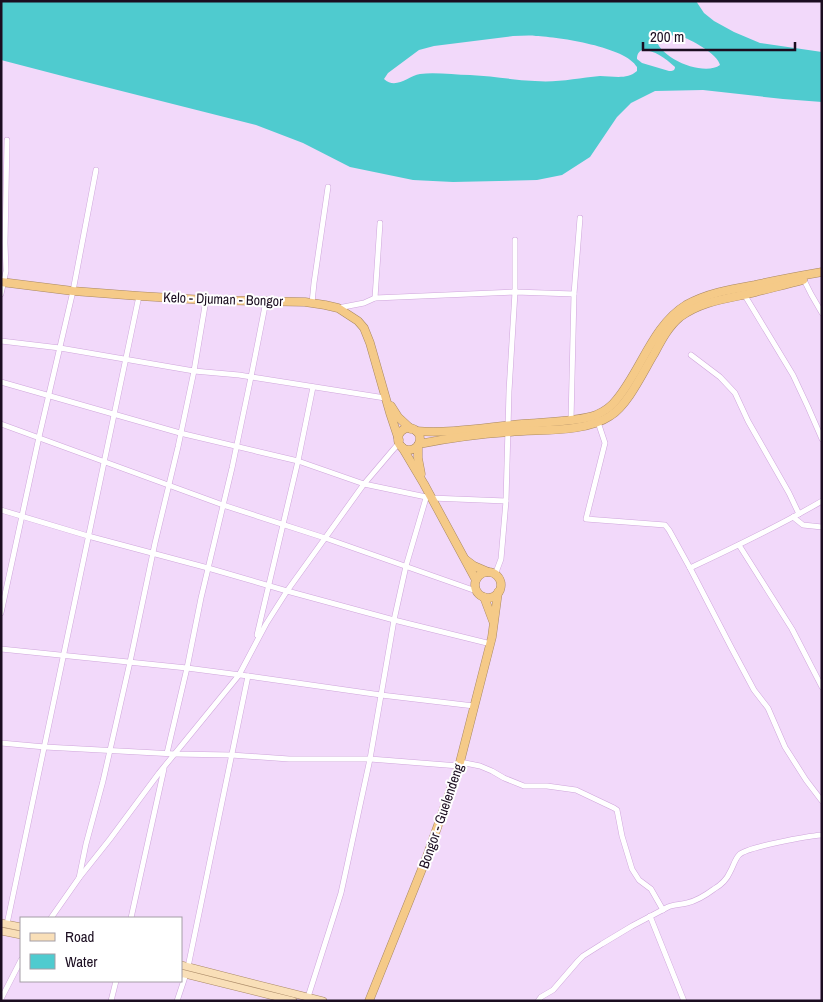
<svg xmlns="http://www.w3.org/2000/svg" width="823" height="1002" viewBox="0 0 823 1002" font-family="'Archivo Narrow',sans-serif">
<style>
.water{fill:#4fcbcf;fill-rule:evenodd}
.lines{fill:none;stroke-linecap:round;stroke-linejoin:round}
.minor-casing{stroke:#cfa6db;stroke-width:6}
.major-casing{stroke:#a98864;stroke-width:8}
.highway-casing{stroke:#a98864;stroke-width:9}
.minor{stroke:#fff;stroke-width:5}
.major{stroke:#f9dfb8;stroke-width:7}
.highway{stroke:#f5ca88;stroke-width:8}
.labels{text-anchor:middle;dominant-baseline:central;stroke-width:4;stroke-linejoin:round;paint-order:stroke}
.street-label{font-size:14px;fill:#1b0d20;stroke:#fff}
</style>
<rect width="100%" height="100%" fill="#f2d9fa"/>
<path class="water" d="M1,1H696L704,13L714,21L734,32L760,43L822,52V102L783,99L703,90L655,91L631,103L617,117L590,157L562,175L537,180L453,182L413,180L350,167L303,143L256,125L74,79L1,60ZM513,36C521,36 529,35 536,36C559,37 626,47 637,67V71C627,80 613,76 600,76C578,78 557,83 535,81C513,80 492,76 470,75C454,75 436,72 420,74C408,76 396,90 384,79L388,73L419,50L434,46ZM660,36C666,36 673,35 680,36C690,39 718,54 720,65C704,77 658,58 656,38ZM642,50C655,50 665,58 675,67C675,71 672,71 669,71L642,63L637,59C637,55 638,52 642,50Z"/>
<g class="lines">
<defs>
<g id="minor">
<polyline points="804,280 811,294 822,313"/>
<polyline points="1,294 6,271 5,243 7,140"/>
<polyline points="744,294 793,375 808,407 822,439"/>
<polyline points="375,298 380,223"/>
<polyline points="312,303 314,283 328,187"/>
<polyline points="338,308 364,303 375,298 515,292 574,294"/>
<polyline points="1,341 60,348 194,371 239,375 385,398"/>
<polyline points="691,355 720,377 735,393 748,421 789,493 799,514"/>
<polyline points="1,382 180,433 298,461 364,484 431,498 506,501"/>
<polyline points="571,420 574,294 580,218"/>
<polyline points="598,422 605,443 586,519 665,525 669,530 690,568 731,647 754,690 768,708 785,747 806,780 822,801"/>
<polyline points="1,424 223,505 325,538 476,591"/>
<polyline points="1,510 88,536 208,568 287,591 394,620 491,644"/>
<polyline points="793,517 803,525 822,527"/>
<polyline points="739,545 792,629 822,687"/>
<path d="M690,568C735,547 779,526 822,501"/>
<polyline points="495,575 501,559 506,501 509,391 515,292 515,240"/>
<polyline points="1,613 39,437 73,291 96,170"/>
<polyline points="257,635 298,461 313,387"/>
<polyline points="1,649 187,668 248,676 381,695 474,706"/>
<polyline points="1,743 45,747 175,754 231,755 289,759 370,759 459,766"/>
<polyline points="167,753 187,668 201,598 232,468 251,377 266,301"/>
<polyline points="460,762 480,766 492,771 504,778 524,786 547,786 576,790 614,808 617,810 622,836 632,869 639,880 651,889 663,910"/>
<polyline points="79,878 86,844 103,781 130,662 155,543 178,447 194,371 206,300"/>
<polyline points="650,916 684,1001"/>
<polyline points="51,918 79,878 110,839 159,773 239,675 266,624 287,591 364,484 392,451 399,443"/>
<polyline points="131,918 164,769"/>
<polyline points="7,924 110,434 139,296"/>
<polyline points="188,967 248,676"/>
<polyline points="308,997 330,928 341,893 348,861 370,759 394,620 406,566 426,498"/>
<polyline points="1,999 21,960"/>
<polyline points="111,1001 116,981"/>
<polyline points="177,1001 186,974"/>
<path d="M538,1001L541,997L553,990L578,961L583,956L602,944L632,926L668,907C674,904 680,905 687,903C696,901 706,895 714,889C721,885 727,879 730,872C733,867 735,859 739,855C746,847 809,836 822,835"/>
</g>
<g id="major">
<polyline points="1,923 21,927"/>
<polyline points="1,931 21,935"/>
<polyline points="181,965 323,1001"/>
<polyline points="181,973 293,1001"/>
</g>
<g id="highway">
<polyline points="1,282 73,291 139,296 206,300 305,302 325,305 338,308 358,321 364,328 370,343 390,413 399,440"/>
<polyline points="391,406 398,417 411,429"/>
<circle cx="409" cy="439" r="11"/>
<path d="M416,431C449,434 488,427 522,424C543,422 577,422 596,415C605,411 612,406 617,399C641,370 653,325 686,305C707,293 732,289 755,285C777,280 799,276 822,272"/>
<path d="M419,444C449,438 479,434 510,432C539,429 585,433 610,416C628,405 643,372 654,354C661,341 668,327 680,317C700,302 724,299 748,294C766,289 785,285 803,280"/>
<polyline points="418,446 418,458 421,474"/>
<polyline points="402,447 424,484 476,580"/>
<polyline points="466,560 474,566 488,572"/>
<circle cx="488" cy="585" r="13"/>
<polyline points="484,597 493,621"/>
<polyline points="369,1001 426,859 459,766 492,637 498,592"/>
</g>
</defs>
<use href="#minor" class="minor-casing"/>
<use href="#major" class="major-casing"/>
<use href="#highway" class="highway-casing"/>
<use href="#minor" class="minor"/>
<use href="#major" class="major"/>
<use href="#highway" class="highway"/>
</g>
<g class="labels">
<g class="street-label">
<text transform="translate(223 299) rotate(2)">Kelo - Djuman - Bongor</text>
<text transform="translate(441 816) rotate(-71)">Bongor - Guelendeng</text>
</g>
</g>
<rect width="823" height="1002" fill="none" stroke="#1b0d20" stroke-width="5"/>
<rect x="20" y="917" width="162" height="65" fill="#ffffff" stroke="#a49ea6"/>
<rect x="30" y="933" width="25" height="8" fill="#f9dfb8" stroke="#a49ea6"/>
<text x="65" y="942" font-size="15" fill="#1b0d20">Road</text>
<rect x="30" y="954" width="25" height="15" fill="#4fcbcf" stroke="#a49ea6"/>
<text x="65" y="967" font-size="15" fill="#1b0d20">Water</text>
<path d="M643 42v8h152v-8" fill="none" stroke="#1b0d20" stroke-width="2.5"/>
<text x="650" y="42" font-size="15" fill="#1b0d20" stroke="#ffffff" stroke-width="4" paint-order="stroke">200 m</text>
</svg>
